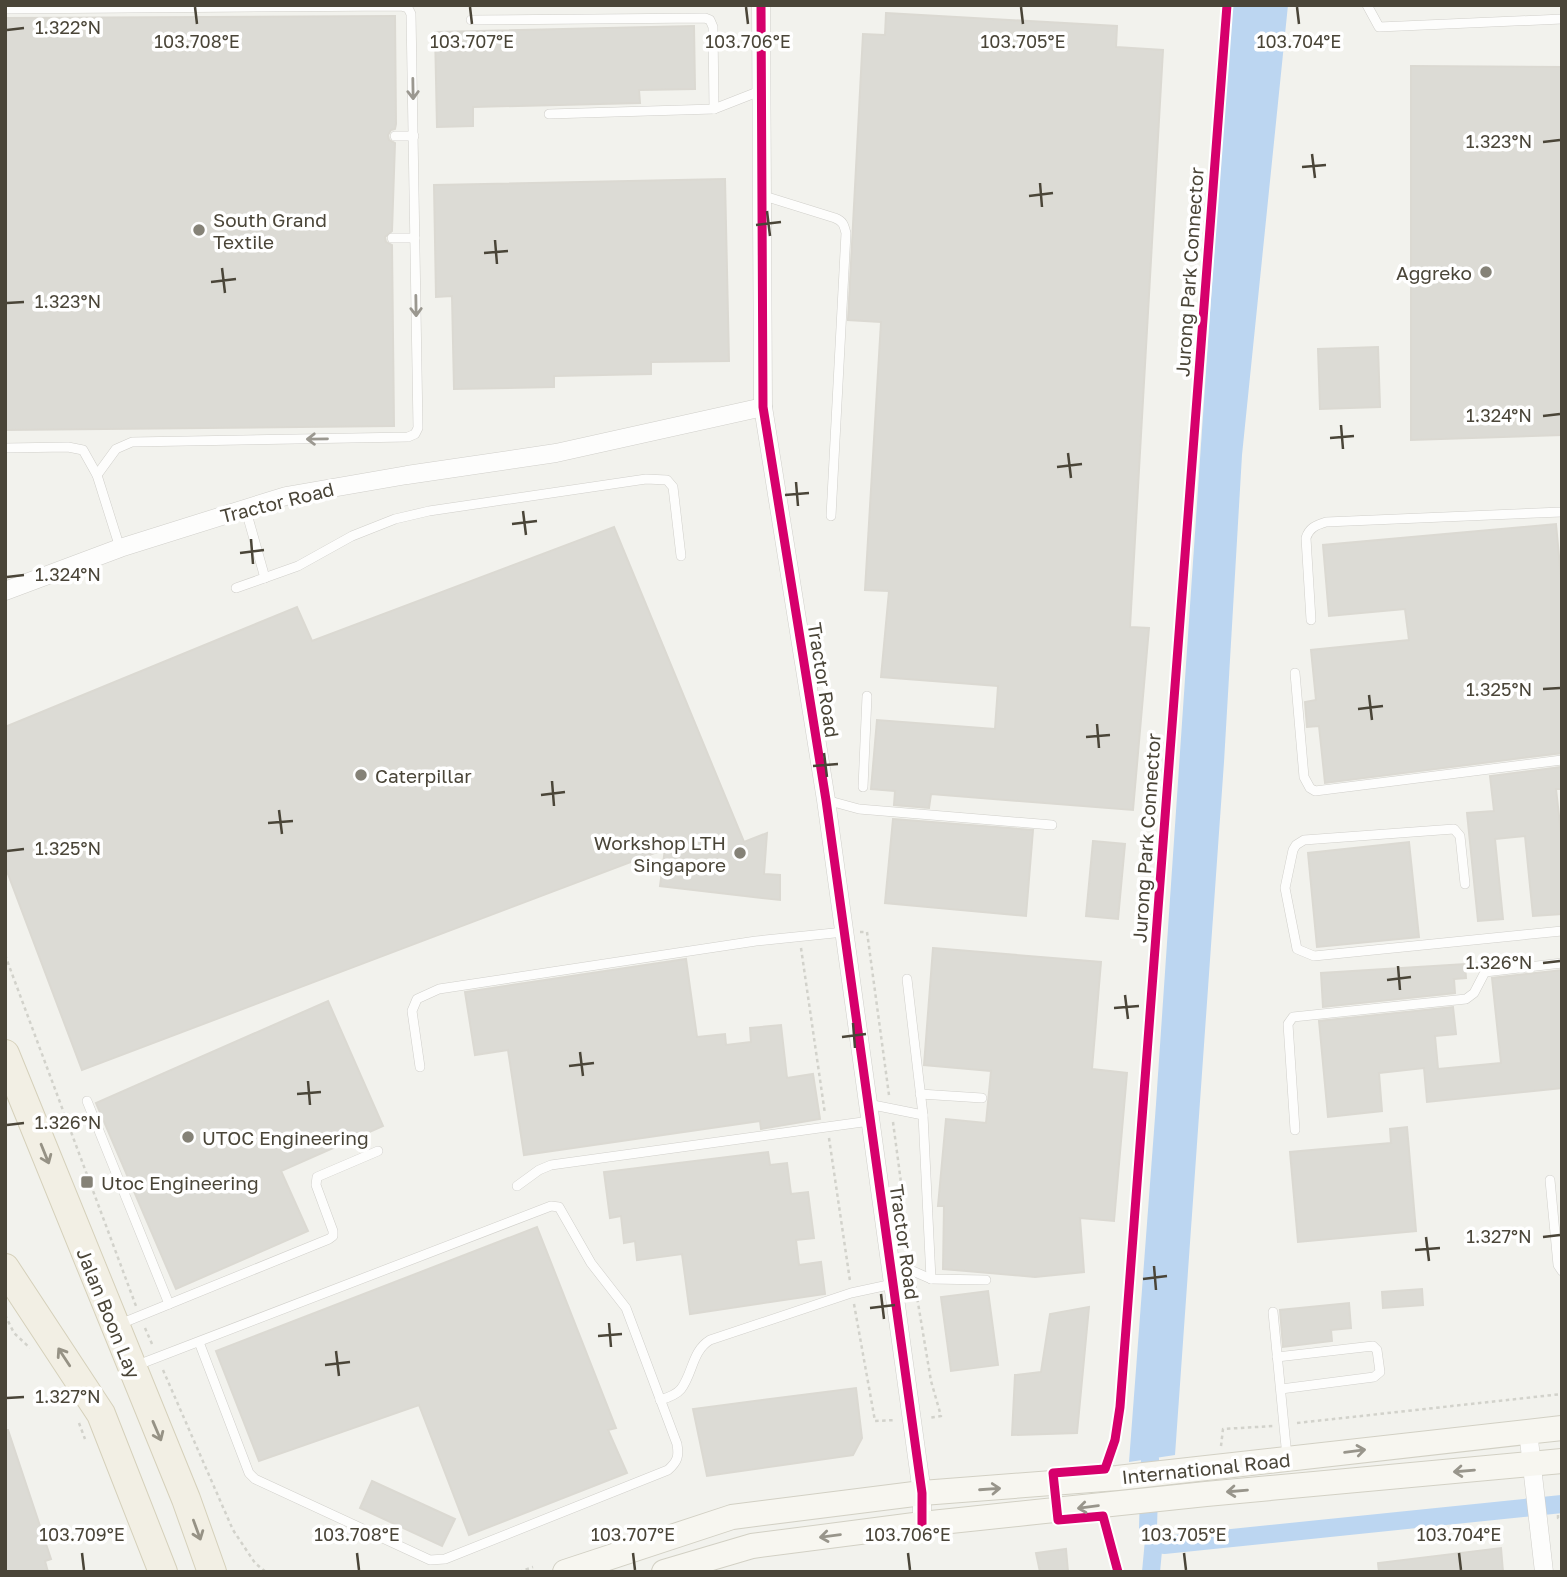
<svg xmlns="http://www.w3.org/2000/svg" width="1567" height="1577" viewBox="0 0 1567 1577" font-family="'Golos Text',sans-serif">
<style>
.water{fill:#bcd6f1}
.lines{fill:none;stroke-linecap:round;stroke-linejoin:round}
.canal{stroke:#bcd6f1;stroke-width:18}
.building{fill:#dcdbd5;stroke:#dbd9d2;stroke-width:2}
.lane-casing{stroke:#d0cfca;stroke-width:10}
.street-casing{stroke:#d0cfca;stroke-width:19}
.secondary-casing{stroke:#d2d0c4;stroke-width:26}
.primary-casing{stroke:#d5d0ba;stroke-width:30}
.path{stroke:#d2d2cb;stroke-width:2.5;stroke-dasharray:3.5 3.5;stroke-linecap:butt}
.lane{stroke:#fdfdfc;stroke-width:9}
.street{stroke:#fdfdfc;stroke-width:18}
.secondary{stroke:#f7f6f0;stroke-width:24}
.primary{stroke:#f2efe4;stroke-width:28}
.cycleway-casing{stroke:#fff;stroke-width:13}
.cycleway{stroke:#d6006c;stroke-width:9}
.oneway{stroke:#9b9890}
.oneway2{stroke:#969285}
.oneway3{stroke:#98958b}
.ticks{fill:none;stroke:#4a4538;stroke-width:2.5}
.poi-dot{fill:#858277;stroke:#fff;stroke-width:2.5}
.labels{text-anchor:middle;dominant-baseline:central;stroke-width:7;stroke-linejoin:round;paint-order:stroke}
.poi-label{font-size:19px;fill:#4a4538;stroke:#fff;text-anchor:start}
.street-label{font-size:19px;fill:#4a4538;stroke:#fff}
.ticks-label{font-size:18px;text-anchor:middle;fill:#4a4538;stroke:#fff;stroke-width:7;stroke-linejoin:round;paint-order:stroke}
</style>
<rect width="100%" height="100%" fill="#f2f2ed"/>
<polygon class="water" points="1231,5 1288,5 1242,455 1224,762 1175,1455 1129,1462 1156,1104"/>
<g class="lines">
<g class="canal">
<polyline points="1150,1459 1148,1528 1154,1540 1151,1572"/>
<polyline points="1154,1540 1164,1545 1562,1504"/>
</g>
</g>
<g class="building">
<polygon points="886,13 1117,26 1116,47 1163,50 1130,627 1149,628 1133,810 931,794 929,808 894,805 895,791 871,789 877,720 995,729 998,686 881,677 889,591 865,590 881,322 848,320 863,34 885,35"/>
<polygon points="395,16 396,124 395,129 391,130 388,135 389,140 395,143 392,231 385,237 386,242 392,245 394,426 5,430 5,18"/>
<polygon points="694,26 695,89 639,90 640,103 473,107 473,126 437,127 435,32"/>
<polygon points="1411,66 1562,67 1562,435 1411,440"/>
<polygon points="725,179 729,361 651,362 651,374 554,376 554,387 454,389 452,296 436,297 434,185"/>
<polygon points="1378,347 1380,407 1320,409 1318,349"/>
<polygon points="1556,524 1562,588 1562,753 1325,783 1319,726 1307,727 1305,702 1316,700 1311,650 1409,640 1405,609 1329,616 1323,545"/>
<polygon points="614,527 744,842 767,833 764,874 780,875 780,900 660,886 665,849 82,1070 5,866 5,727 297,607 312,641"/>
<polygon points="1562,767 1562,789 1556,789 1562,842 1562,914 1533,916 1525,836 1495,839 1503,919 1478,921 1467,813 1494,811 1490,776"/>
<polygon points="893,819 1033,830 1026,916 885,903"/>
<polygon points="1093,841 1125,844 1118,919 1086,916"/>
<polygon points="1409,842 1419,937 1317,947 1308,853"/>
<polygon points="933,948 1101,962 1092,1069 1127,1073 1114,1221 1080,1218 1084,1272 1035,1277 943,1269 944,1206 938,1206 946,1119 986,1123 991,1071 924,1065"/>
<polygon points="686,959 697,1037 725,1034 726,1045 751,1042 750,1028 781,1025 787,1078 813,1074 820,1119 761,1129 760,1121 524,1155 508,1050 475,1055 465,992"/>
<polygon points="1465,964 1466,978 1454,979 1455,993 1323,1007 1321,973"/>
<polygon points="1562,970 1562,1088 1427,1102 1424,1068 1379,1073 1382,1111 1328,1117 1319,1021 1453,1007 1456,1034 1435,1036 1438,1069 1501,1063 1492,978"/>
<polygon points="328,1001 383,1126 281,1171 308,1231 176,1289 96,1103"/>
<polygon points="1407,1127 1416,1231 1298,1242 1290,1152 1391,1143 1390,1129"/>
<polygon points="768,1152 770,1165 787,1163 791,1194 808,1192 814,1238 796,1240 799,1265 821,1262 825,1294 690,1314 682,1254 637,1260 635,1241 624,1243 621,1216 610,1218 604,1172"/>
<polygon points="537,1227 616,1428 608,1430 627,1473 469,1535 419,1405 259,1461 216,1351"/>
<polygon points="1422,1289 1423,1305 1383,1308 1382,1292"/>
<polygon points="988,1291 998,1365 951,1371 941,1297"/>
<polygon points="1349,1303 1351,1328 1331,1330 1332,1341 1283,1347 1280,1310"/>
<polygon points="1089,1307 1077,1433 1012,1435 1015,1375 1041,1372 1050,1314"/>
<polygon points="856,1388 862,1438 853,1455 707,1476 693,1409"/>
<polygon points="5,1430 8,1430 51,1559 45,1561 48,1572 5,1572"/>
<polygon points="372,1481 455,1519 442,1546 360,1508"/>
<polygon points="1501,1548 1503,1572 1379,1572 1378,1563"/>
<polygon points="1066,1549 1068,1572 1040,1572 1036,1553"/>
</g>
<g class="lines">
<defs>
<g id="lane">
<polyline points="1367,5 1379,27 1562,19"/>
<polyline points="5,9 401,6 408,8 411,14 418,428 415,434 408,437 132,442 116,449 97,475"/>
<polyline points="471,20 705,18 710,20 713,27 714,109"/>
<polyline points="549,114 714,109 760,91"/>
<polyline points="395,136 414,136"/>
<path d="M761,195L835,218C843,221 844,225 846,233L831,516"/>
<polyline points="392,238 415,238"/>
<polyline points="5,448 68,447 83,450 97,475 120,548"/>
<polyline points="245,507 265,578"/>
<polyline points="236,588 298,566 352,536 395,519 429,511 646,479 667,480 673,487 681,556"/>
<path d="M1311,620L1306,538C1309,528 1316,525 1326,522L1562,512"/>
<polyline points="1295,673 1304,777 1310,788 1315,791 1562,760"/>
<polyline points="863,787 867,696"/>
<polyline points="826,800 859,809 1052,825"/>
<polyline points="1465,884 1460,836 1454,829 1304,840 1296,845 1293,850 1285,888 1297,949 1314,956 1562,931"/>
<polyline points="907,979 923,1115 931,1279"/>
<polyline points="420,1067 412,1011 417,999 439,989 756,941 844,932"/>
<polyline points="920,1094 982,1098"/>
<polyline points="87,1101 169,1304"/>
<polyline points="868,1104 923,1115"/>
<polyline points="1295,1130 1288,1024 1293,1017 1466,999 1474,993 1485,972 1562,963"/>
<polyline points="1550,1180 1558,1265 1562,1271"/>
<polyline points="517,1186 539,1170 551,1165 870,1121"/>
<polyline points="890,1261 931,1279 986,1280"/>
<polyline points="1273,1312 1287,1457"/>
<polyline points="120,1324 329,1239 333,1236 333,1231 316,1185 317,1177 378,1151"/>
<polyline points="1277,1357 1373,1346 1377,1350 1380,1372 1374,1377 1281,1389"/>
<path d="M135,1366L551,1206L559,1207L591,1263L626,1308L677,1444C679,1456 678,1461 668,1470L445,1559L430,1560L255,1479L249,1473L199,1342"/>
<path d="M660,1400C667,1398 676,1395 681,1389C693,1373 692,1351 710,1340L851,1293L893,1284"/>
</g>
<g id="street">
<polyline points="761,5 763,407 826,800 922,1493 922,1524"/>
<polyline points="5,591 120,548 286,496 407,475 556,453 763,407"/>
<polyline points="1528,1431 1544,1572"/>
</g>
<g id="secondary">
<polyline points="565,1572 732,1517 922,1493 1117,1478 1562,1428"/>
<polyline points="664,1572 752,1546 922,1524 1206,1494 1562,1461"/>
</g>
<g id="primary">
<polyline points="5,1054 186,1499 212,1572"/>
<polyline points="5,1268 101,1414 163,1572"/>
</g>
</defs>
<use href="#lane" class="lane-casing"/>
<use href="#street" class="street-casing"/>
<use href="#secondary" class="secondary-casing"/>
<use href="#primary" class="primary-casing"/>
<g class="path">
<polyline points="860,932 867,932 889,1095"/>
<polyline points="801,948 825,1114"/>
<polyline points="5,955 136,1306"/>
<polyline points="893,1122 911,1258"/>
<polyline points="829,1138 850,1281"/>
<polyline points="915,1285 931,1381 941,1416 928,1418"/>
<polyline points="854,1304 875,1421 896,1420"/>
<polyline points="5,1315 14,1333 30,1348"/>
<polyline points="145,1328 152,1344"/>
<polyline points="163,1370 233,1530 255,1563 266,1572"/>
<polyline points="79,1423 85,1439"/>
<polyline points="1297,1423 1562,1394"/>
<polyline points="1221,1446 1223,1429 1273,1426"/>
<polyline points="1558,1515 1558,1518 1562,1518"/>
<polyline points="519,1572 533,1567"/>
</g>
<use href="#lane" class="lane"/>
<use href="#street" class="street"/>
<use href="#secondary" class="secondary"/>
<use href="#primary" class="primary"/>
<defs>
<g id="cycleway">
<polyline points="761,5 763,407 826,800 922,1493 922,1524"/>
<polyline points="1118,1572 1103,1516 1058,1520 1053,1473 1105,1469 1115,1440 1120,1407 1227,5"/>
</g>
</defs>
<use href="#cycleway" class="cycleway-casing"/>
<use href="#cycleway" class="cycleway"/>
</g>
<defs><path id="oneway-shaft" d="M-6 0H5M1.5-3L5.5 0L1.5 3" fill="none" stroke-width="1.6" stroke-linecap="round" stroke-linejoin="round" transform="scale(1.75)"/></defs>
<g class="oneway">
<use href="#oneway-shaft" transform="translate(413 89) rotate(89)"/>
<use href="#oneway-shaft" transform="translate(416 306) rotate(89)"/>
<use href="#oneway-shaft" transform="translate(317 439) rotate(179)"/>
</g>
<g class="oneway2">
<use href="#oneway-shaft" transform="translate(45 1154) rotate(68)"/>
<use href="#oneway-shaft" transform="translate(64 1357) rotate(-123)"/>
<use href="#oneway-shaft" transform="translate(157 1431) rotate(67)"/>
<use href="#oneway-shaft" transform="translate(197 1530) rotate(70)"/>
</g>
<g class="oneway3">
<use href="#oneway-shaft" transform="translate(1355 1451) rotate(-7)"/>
<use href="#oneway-shaft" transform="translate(1464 1471) rotate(175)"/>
<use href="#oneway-shaft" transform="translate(990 1489) rotate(-4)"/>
<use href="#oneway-shaft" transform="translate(1237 1491) rotate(175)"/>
<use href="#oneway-shaft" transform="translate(1088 1507) rotate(173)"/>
<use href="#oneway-shaft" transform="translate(830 1536) rotate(173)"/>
</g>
<path class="ticks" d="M195,7L197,24M470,7L472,24M746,7L748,24M1021,7L1023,24M1297,7L1299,24M7,30L24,28M1543,142L1560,140M1312,154L1315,178M1302,167L1326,165M1040,183L1042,207M1029,196L1053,193M767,211L770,236M756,225L781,222M495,240L497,264M484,253L508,251M222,268L225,293M211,282L236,279M7,303L24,302M1543,416L1560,414M1341,425L1343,449M1330,438L1354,436M1068,453L1071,478M1057,467L1082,464M796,482L798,506M785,495L809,493M523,511L526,535M512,524L537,521M251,539L253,564M240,553L264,550M7,577L24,575M1543,689L1560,688M1369,695L1372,720M1358,709L1383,706M1097,724L1099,748M1086,737L1110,735M824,753L827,777M813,766L838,764M552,781L554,806M541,795L565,792M279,810L282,834M268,823L293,821M7,851L24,849M1543,963L1560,961M1398,966L1400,990M1387,980L1411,977M1125,995L1128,1019M1114,1008L1139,1006M853,1023L855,1048M842,1037L866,1034M580,1052L583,1076M569,1066L594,1063M308,1081L310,1105M297,1094L321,1092M7,1125L24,1123M1426,1237L1429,1261M1543,1237L1560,1235M1415,1250L1440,1248M1154,1266L1156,1290M1143,1279L1167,1276M881,1294L884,1319M870,1308L895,1305M609,1323L611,1347M598,1336L622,1334M336,1351L339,1376M325,1365L350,1362M7,1398L24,1397M82,1553L84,1570M357,1553L359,1570M633,1553L635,1570M908,1553L910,1570M1184,1553L1186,1570M1459,1553L1461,1570"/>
<g class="poi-dot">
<circle cx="199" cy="230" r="7"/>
<circle cx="1486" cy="272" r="7"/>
<circle cx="361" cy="775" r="7"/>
<circle cx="740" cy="853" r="7"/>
<circle cx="188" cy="1137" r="7"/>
<rect x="80" y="1175" width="14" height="14" rx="3.5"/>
</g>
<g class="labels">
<g class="poi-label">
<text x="213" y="219">South Grand<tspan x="213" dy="22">Textile</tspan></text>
<text x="1472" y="272" text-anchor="end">Aggreko</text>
<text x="375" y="775">Caterpillar</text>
<text x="726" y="842" text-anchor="end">Workshop LTH<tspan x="726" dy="22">Singapore</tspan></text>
<text x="202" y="1137">UTOC Engineering</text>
<text x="101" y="1182">Utoc Engineering</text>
</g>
<g class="street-label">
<text transform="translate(1189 272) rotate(-86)">Jurong Park Connector</text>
<text transform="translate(277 502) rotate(-14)">Tractor Road</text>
<text transform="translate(824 680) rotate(81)">Tractor Road</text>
<text transform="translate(1146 838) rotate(-86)">Jurong Park Connector</text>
<text transform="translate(905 1242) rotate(82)">Tractor Road</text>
<text transform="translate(109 1313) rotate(68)">Jalan Boon Lay</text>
<text transform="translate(1206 1468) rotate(-6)">International Road</text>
</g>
</g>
<g class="ticks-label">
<text x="68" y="34">1.322°N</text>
<text x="197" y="48">103.708°E</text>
<text x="472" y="48">103.707°E</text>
<text x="748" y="48">103.706°E</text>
<text x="1023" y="48">103.705°E</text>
<text x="1299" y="48">103.704°E</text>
<text x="1499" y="148">1.323°N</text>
<text x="68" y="308">1.323°N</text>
<text x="1499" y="422">1.324°N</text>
<text x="68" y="581">1.324°N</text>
<text x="1499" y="696">1.325°N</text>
<text x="68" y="855">1.325°N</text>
<text x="1499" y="969">1.326°N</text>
<text x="68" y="1129">1.326°N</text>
<text x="1499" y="1243">1.327°N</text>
<text x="68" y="1403">1.327°N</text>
<text x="82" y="1541">103.709°E</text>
<text x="357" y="1541">103.708°E</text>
<text x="633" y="1541">103.707°E</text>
<text x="908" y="1541">103.706°E</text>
<text x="1184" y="1541">103.705°E</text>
<text x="1459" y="1541">103.704°E</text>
</g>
<rect width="1567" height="1577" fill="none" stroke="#4a4538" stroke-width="14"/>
</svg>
